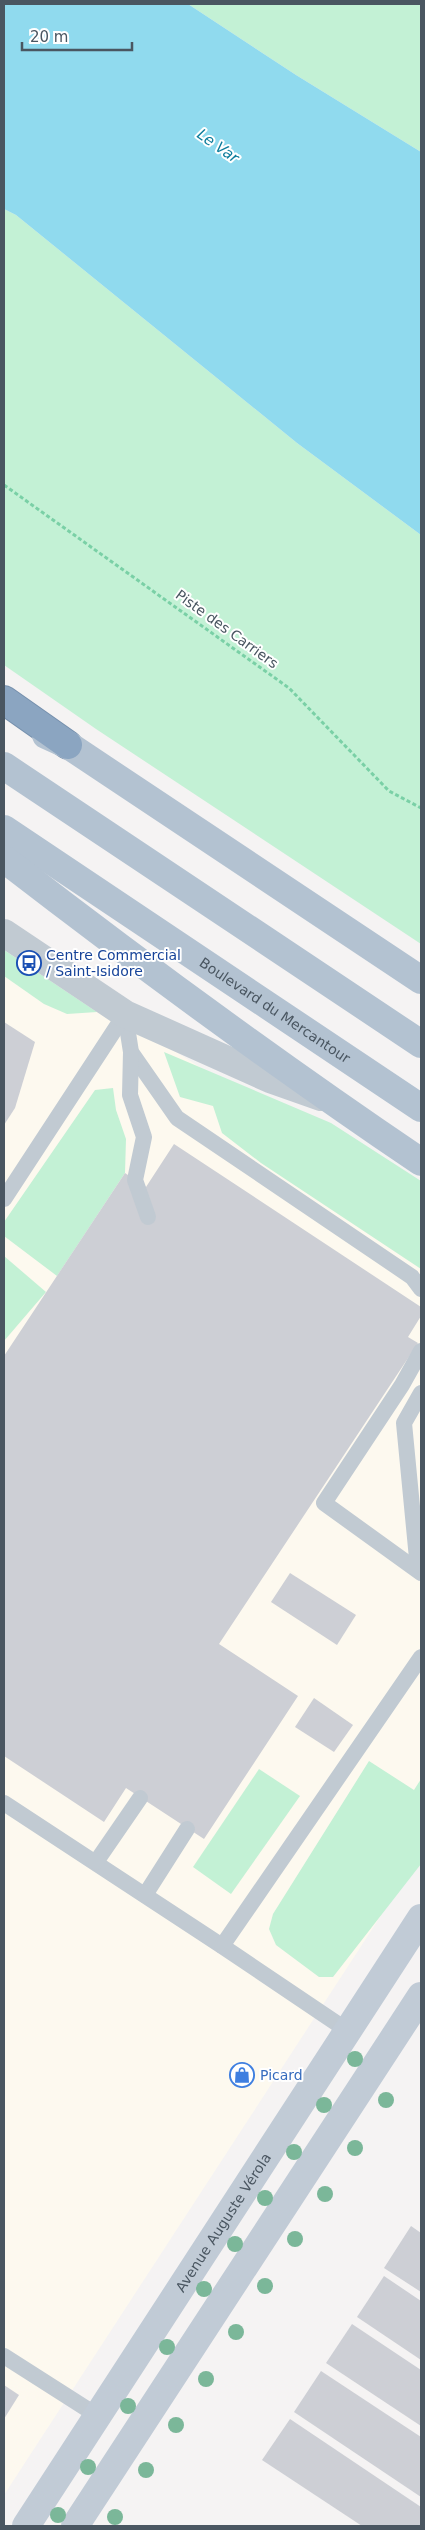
<svg xmlns="http://www.w3.org/2000/svg" width="425" height="2530" viewBox="0 0 425 2530" font-family="'DejaVu Sans',sans-serif">
<style>
.commercial{fill:#fdf9ef}
.green{fill:#c3f1d5}
.water{fill:#90daee}
.building{fill:#cdcfd5}
.lines{fill:none;stroke-linecap:round;stroke-linejoin:round}
.motorway-casing{stroke:#7690ad;stroke-width:30}
.path{stroke:#7ad0a6;stroke-width:3;stroke-dasharray:4 2.5;stroke-linecap:butt}
.service{stroke:#c1cad2;stroke-width:16}
.tertiary{stroke:#c1cad2;stroke-width:28}
.secondary{stroke:#c1cbd6;stroke-width:28}
.primary{stroke:#b3c2d1;stroke-width:28}
.motorway{stroke:#8ba5c1;stroke-width:28}
.tree{fill:#7bb799}
.labels{text-anchor:middle;dominant-baseline:central;stroke-width:4;stroke-linejoin:round;paint-order:stroke}
.street-label{font-size:14px;fill:#4a5661;stroke:#fff}
.transit-label{font-size:14px;fill:#164399;stroke:#fff;text-anchor:start}
.shop-label{font-size:14px;fill:#366cbe;stroke:#fff;text-anchor:start}
.water-label{font-size:15px;font-style:italic;fill:#0c7c9b;stroke:#fff}
</style>
<rect width="100%" height="100%" fill="#f5f3f3"/>
<polygon class="commercial" points="4,944 421,1206 421,1854 4,2495"/>
<g class="green">
<polygon points="188,4 421,4 421,152 296,75"/>
<polygon points="4,209 16,215 297,443 421,535 421,944 96,729 4,665"/>
<polygon points="4,950 97,1012 67,1014 44,1004 4,976"/>
<polygon points="164,1052 331,1123 421,1181 421,1269 261,1163 222,1133 213,1106 180,1097"/>
<polygon points="113,1088 116,1110 126,1139 125,1173 57,1276 4,1236 4,1222 95,1090"/>
<polygon points="4,1256 46,1292 4,1341"/>
<polygon points="369,1761 414,1790 421,1779 421,1864 333,1977 319,1977 276,1945 269,1929 273,1914"/>
<polygon points="259,1769 300,1796 231,1894 193,1867"/>
</g>
<polygon class="water" points="4,4 188,4 296,75 421,152 421,535 297,443 16,215 4,209"/>
<g class="building">
<polygon points="4,1022 35,1042 15,1108 4,1125"/>
<polygon points="174,1144 421,1307 421,1316 408,1337 418,1343 219,1644 298,1696 204,1839 126,1788 104,1822 4,1756 4,1356 125,1173 146,1187"/>
<polygon points="290,1573 356,1615 337,1645 271,1602"/>
<polygon points="314,1698 353,1725 334,1752 295,1727"/>
<polygon points="411,2226 421,2233 421,2292 384,2268"/>
<polygon points="384,2276 421,2301 421,2360 357,2317"/>
<polygon points="352,2324 421,2370 421,2426 326,2363"/>
<polygon points="321,2371 421,2437 421,2497 294,2412"/>
<polygon points="4,2385 19,2395 4,2419"/>
<polygon points="290,2419 421,2507 421,2526 362,2526 262,2460"/>
</g>
<g class="lines">
<defs>
<polyline id="motorway" points="4,700 68,745"/>
</defs>
<use href="#motorway" class="motorway-casing"/>
<polyline class="path" points="4,485 289,688 389,791 421,808"/>
<g class="service">
<polyline points="125,1014 131,1052 177,1118 412,1277 421,1289"/>
<polyline points="131,1052 130,1095 144,1137 135,1180 148,1217"/>
<polyline points="4,1199 125,1014"/>
<polyline points="421,1351 402,1385 324,1503 421,1573"/>
<polyline points="418,1569 404,1423 421,1393"/>
<polyline points="4,1803 222,1946 348,2031"/>
<polyline points="96,1862 140,1798"/>
<polyline points="145,1895 187,1829"/>
<polyline points="222,1946 421,1657"/>
<polyline points="4,2356 98,2416"/>
</g>
<polyline class="tertiary" points="4,933 125,1014 270,1079 321,1097"/>
<g class="secondary">
<path id="s1" d="M26,2526L421,1918"/>
<polyline points="75,2526 421,1996"/>
</g>
<g class="primary">
<polyline points="46,735 68,745 421,980"/>
<polyline points="4,766 421,1044"/>
<path id="s2" d="M4,829L421,1108"/>
<path d="M4,859C140,964 279,1066 421,1162"/>
</g>
<use href="#motorway" class="motorway"/>
</g>
<g class="tree">
<circle cx="355" cy="2059" r="8"/>
<circle cx="386" cy="2100" r="8"/>
<circle cx="324" cy="2105" r="8"/>
<circle cx="355" cy="2148" r="8"/>
<circle cx="294" cy="2152" r="8"/>
<circle cx="325" cy="2194" r="8"/>
<circle cx="265" cy="2198" r="8"/>
<circle cx="295" cy="2239" r="8"/>
<circle cx="235" cy="2244" r="8"/>
<circle cx="265" cy="2286" r="8"/>
<circle cx="204" cy="2289" r="8"/>
<circle cx="236" cy="2332" r="8"/>
<circle cx="167" cy="2347" r="8"/>
<circle cx="206" cy="2379" r="8"/>
<circle cx="128" cy="2406" r="8"/>
<circle cx="176" cy="2425" r="8"/>
<circle cx="88" cy="2467" r="8"/>
<circle cx="146" cy="2470" r="8"/>
<circle cx="58" cy="2515" r="8"/>
<circle cx="115" cy="2517" r="8"/>
</g>
<defs>
<symbol id="bus-ring" viewBox="-11 -11 22 22"><circle r="9.5" fill="#fff" stroke="#1a4fb4" stroke-width="1.5"/><path d="M-5-6H5V4H4V6H2V4H-2V6H-4V4H-5ZM-3.5-4V0h7V-4ZM-3.5 1.2v1.5H-2V1.2ZM2 1.2v1.5H3.5V1.2Z" fill="#1a4fb4"/></symbol>
<symbol id="shop-ring" viewBox="-11 -11 22 22"><circle r="9.5" fill="#fff" stroke="#3f7fe0" stroke-width="1.5"/><path d="M-5-2.5h2.3a2.7 3.5 0 0 1 5.4 0H5L5.5 6h-11ZM-1.5-2.5h3a1.5 2.3 0 0 0-3 0Z" fill="#3f7fe0"/></symbol>
</defs>
<g fill-rule="evenodd">
<use href="#bus-ring" x="15" y="949" width="28" height="28"/>
<use href="#shop-ring" x="228" y="2061" width="28" height="28"/>
</g>
<g class="labels">
<g class="street-label">
<text transform="translate(227 629) rotate(36)">Piste des Carriers</text>
<text stroke="none"><textPath href="#s2" startOffset="326">Boulevard du Mercantour</textPath></text>
<text stroke="none"><textPath href="#s1" startOffset="362">Avenue Auguste Vérola</textPath></text>
</g>
<g class="transit-label">
<text x="46" y="955">Centre Commercial<tspan x="46" dy="16">/ Saint-Isidore</tspan></text>
</g>
<g class="shop-label">
<text x="260" y="2075">Picard</text>
</g>
<g class="water-label">
<text transform="translate(218 146) rotate(35)">Le Var</text>
</g>
</g>
<rect width="425" height="2530" fill="none" stroke="#4a5661" stroke-width="10"/>
<path d="M22 42v8h110v-8" fill="none" stroke="#4a5661" stroke-width="2.5"/>
<text x="30" y="42" font-size="15" fill="#4a5661" stroke="#ffffff" stroke-width="4" paint-order="stroke">20 m</text>
</svg>
